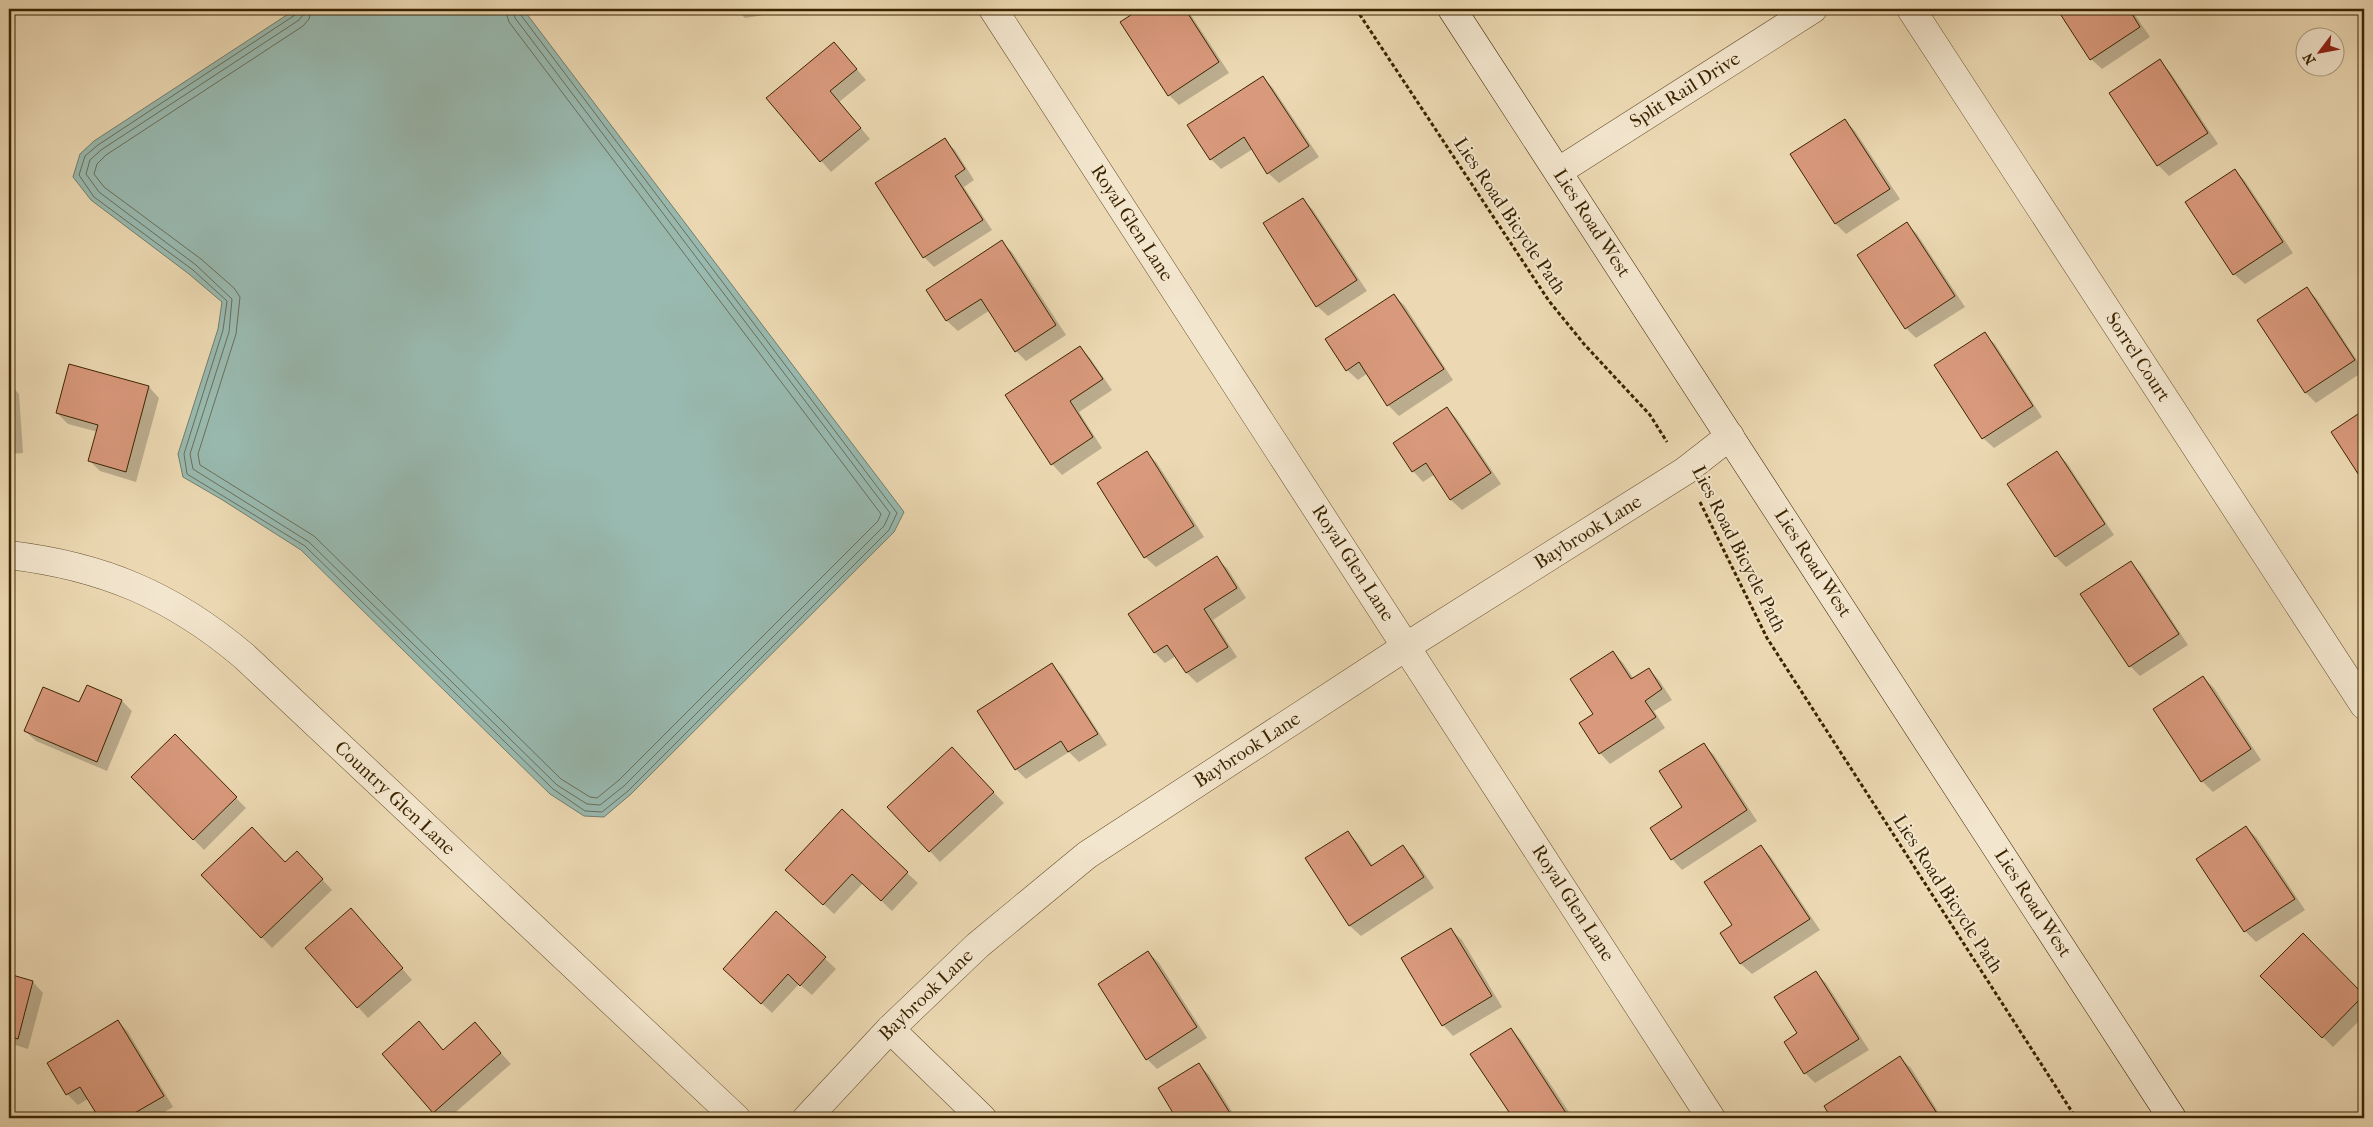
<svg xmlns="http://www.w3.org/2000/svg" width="2373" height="1127" viewBox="0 0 2373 1127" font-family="'IM FELL French Canon',serif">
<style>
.water{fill:#99bab1;stroke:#737e6a}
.shadow{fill:#0003}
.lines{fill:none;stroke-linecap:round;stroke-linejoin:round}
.shore{stroke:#6a6f58;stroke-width:1}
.building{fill:#d9997c;stroke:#3b2400}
.street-casing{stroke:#67512d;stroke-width:29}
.secondary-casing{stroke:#3b2400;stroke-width:29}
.path{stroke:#3b2400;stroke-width:3;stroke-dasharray:4 2.5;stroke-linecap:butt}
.street{stroke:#f3e6ce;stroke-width:28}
.secondary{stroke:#f3e6ce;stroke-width:28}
.labels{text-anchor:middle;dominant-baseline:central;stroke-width:4;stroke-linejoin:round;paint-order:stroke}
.street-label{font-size:19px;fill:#3b2400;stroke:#f3e6ce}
</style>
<rect width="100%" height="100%" fill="#ecd9b3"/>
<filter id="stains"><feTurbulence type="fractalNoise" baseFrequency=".004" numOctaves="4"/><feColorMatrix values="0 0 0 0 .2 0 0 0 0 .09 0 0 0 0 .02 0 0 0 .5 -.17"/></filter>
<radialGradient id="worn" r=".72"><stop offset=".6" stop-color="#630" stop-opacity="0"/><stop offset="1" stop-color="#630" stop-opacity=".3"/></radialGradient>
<polygon class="water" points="296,9 523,9 904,512 894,532 631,794 604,817 584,816 550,794 301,550 221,499 183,477 178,454 218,329 222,302 189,274 91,200 73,177 80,154 94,141"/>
<g class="shadow">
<polygon points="735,9 801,9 745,18"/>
<polygon points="1142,9 1187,9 1229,73 1179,105 1169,95 1121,22"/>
<polygon points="1612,9 1624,9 1617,14"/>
<polygon points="2058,9 2131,9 2150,37 2102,69 2091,59"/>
<polygon points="844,54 866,80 839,102 870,139 831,172 767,98"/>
<polygon points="2160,61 2170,72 2218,144 2169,176 2158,165 2111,93"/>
<polygon points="1263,77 1273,88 1319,157 1279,183 1268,173 1253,149 1221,169 1211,159"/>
<polygon points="1845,120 1855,131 1900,199 1846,234 1836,224 1791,155"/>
<polygon points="945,140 955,150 974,180 964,187 992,230 934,267 924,257"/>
<polygon points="2235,170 2245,181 2293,253 2245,284 2234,274"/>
<polygon points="1303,199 1313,210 1367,291 1328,316 1317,306"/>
<polygon points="1907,224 1917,234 1965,307 1916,338 1906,328"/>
<polygon points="1002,242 1012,252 1066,335 1026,361 1016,351 990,310 958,331 947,321 927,290"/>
<polygon points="2307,289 2317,299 2364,371 2316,403 2306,393 2259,321"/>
<polygon points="1394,295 1405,306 1453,380 1399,416 1388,405 1368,373 1358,380 1347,370"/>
<polygon points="1984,334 1995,344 2042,417 1994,448 1983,438"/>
<polygon points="1080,347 1090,358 1112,390 1079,412 1102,448 1062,475 1052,464"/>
<polygon points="9,383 19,394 23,453 9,454"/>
<polygon points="149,387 159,398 136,482 100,471 90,461 98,432 68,424 57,413"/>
<polygon points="1447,408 1457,419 1501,484 1462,510 1451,500 1435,474 1423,482 1413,471"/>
<polygon points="2364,411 2364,481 2332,432"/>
<polygon points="1147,453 1157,463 1204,537 1156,567 1145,557"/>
<polygon points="2057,453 2067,463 2114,535 2066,567 2056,557 2008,485"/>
<polygon points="1216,558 1227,568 1246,598 1213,620 1237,657 1197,683 1187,673 1176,656 1165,663 1155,653 1130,614"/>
<polygon points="2130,562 2141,573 2188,645 2140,676 2130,666"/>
<polygon points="1613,652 1623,663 1634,679 1649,669 1659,680 1672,700 1654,711 1665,728 1610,764 1600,753 1595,714"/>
<polygon points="1051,664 1062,675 1107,745 1079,762 1069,752 1026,779 1016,769"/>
<polygon points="2203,677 2214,688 2261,760 2213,792 2202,781 2155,709"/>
<polygon points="122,701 132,711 107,771 36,741 25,731 80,704"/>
<polygon points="175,736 246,808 204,850 133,777"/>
<polygon points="1703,744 1714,755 1757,821 1682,870 1672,859 1684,807"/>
<polygon points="962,759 1004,803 940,862 889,807"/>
<polygon points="2246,827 2257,838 2305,910 2256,942 2245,931 2198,859"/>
<polygon points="1347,832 1358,843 1373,866 1403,847 1414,858 1434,888 1361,936 1350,926 1307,859"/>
<polygon points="1761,846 1771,857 1820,930 1752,974 1741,964 1722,934 1734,926"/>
<polygon points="285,863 307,863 332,890 272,948 203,875"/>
<polygon points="787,870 907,873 918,883 892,911 863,883 834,914"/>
<polygon points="776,913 836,969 812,995 799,984 772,1013 735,979"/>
<polygon points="361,920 412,980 368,1018 358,1007"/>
<polygon points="1451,930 1462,940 1502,1007 1453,1036 1443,1025"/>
<polygon points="2303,935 2364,996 2364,1016 2333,1047 2262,976"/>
<polygon points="1148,952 1159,963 1207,1038 1157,1069 1147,1059"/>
<polygon points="1816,973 1826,983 1869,1050 1815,1083 1805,1073 1799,1034"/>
<polygon points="9,976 33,982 43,993 28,1049 9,1043"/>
<polygon points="118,1021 128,1032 173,1107 154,1118 100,1118 88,1099 78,1105 67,1094 48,1063"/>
<polygon points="419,1023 444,1051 475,1024 511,1064 449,1118 440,1118 434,1112"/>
<polygon points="1511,1029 1521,1040 1573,1118 1514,1118 1472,1055"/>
<polygon points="1900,1058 1911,1068 1942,1118 1833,1118 1825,1107"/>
<polygon points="1199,1065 1209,1075 1236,1118 1177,1118 1159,1089"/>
</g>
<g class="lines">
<g class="shore">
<polyline points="298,9 295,15 98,145 85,156 79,175 94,197 193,270 227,301 223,330 184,454 187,474 305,546 553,789 585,811 602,812 628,791 889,530 897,513 520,14 519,9"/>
<polyline points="304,9 303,15 299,20 101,150 90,160 86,174 99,192 196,265 232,299 229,332 190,454 193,469 309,542 557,785 587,804 600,805 624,786 884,526 890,513 515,18 513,9"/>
<polyline points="311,9 309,19 303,26 106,155 97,164 94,174 104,187 201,259 234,288 240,297 236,334 198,454 200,465 314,536 561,779 590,797 597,798 619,780 878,521 881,514 509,22 505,9"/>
</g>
</g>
<g class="building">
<polygon points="1140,9 1185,9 1219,62 1168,96 1120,22"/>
<polygon points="2057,9 2129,9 2140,27 2090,60"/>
<polygon points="834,42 857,69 830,91 861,128 820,162 766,98"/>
<polygon points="2160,59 2208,133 2157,166 2109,93"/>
<polygon points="1263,76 1309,146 1267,174 1244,137 1210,160 1187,125"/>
<polygon points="1845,119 1890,189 1835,224 1790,154"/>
<polygon points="945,138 965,169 955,176 983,220 923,258 875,183"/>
<polygon points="2235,169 2283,242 2233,275 2185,202"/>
<polygon points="1303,198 1357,280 1316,307 1263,223"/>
<polygon points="1907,222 1955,296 1905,329 1857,255"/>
<polygon points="1002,240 1056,325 1015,352 981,299 946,321 926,290"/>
<polygon points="2307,287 2355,360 2305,393 2257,320"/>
<polygon points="1394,294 1444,369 1387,406 1359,362 1346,371 1325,339"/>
<polygon points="1985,332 2033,406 1982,439 1934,365"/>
<polygon points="1080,346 1103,379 1070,401 1093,437 1051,465 1005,395"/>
<polygon points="69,364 149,386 126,472 88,461 98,425 56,413"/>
<polygon points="9,382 13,443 9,443"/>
<polygon points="1447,407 1491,473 1450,500 1426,463 1412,472 1393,443"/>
<polygon points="2364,410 2364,483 2331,432"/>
<polygon points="1147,451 1194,526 1144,558 1097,483"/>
<polygon points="2057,451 2105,524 2055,557 2007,484"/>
<polygon points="1217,556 1237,588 1204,609 1228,647 1186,673 1167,645 1154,653 1128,614"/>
<polygon points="2131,561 2179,634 2129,667 2080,594"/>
<polygon points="1613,651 1631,679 1649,668 1662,689 1645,701 1656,717 1599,754 1579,723 1593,714 1570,679"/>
<polygon points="1052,663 1098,734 1068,752 1061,741 1015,770 977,711"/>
<polygon points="2203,676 2251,749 2201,782 2153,709"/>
<polygon points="87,685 122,700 97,762 24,731 43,687 79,702"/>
<polygon points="175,734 237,797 193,840 131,777"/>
<polygon points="1704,743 1747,810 1671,860 1650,828 1682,807 1659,771"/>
<polygon points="952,747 994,792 929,852 887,807"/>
<polygon points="842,809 908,872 881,901 852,874 823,905 785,870"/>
<polygon points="2246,826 2295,899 2244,932 2196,859"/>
<polygon points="252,827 285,862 297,851 323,879 261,938 201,875"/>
<polygon points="1348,831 1371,866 1403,845 1424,877 1349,926 1305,858"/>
<polygon points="1761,845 1810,919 1740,964 1720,933 1732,925 1704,882"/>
<polygon points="351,908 403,968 357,1008 305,948"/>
<polygon points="776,911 826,957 800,986 788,974 761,1004 723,969"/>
<polygon points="1451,928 1492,996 1442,1026 1401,958"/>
<polygon points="2303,933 2364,995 2322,1038 2260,976"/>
<polygon points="1148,951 1197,1027 1146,1060 1098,984"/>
<polygon points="1816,971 1859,1039 1804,1074 1784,1042 1797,1033 1774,997"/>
<polygon points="9,974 33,981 18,1039 9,1036"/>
<polygon points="118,1020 164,1096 126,1118 99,1118 80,1087 66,1095 47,1063"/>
<polygon points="419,1021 443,1050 475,1022 501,1053 433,1113 382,1054"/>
<polygon points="1511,1028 1566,1113 1558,1118 1513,1118 1470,1054"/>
<polygon points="1900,1056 1940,1118 1831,1118 1824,1106"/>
<polygon points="1199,1063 1233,1118 1176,1118 1158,1088"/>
</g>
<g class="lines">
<defs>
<g id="street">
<polyline points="993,9 1711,1118"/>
<polyline points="1911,9 2364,705"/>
<polyline points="1559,171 1813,9"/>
<path d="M9,555C102,566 172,595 244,656L736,1118"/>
<polyline points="890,1029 982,1118"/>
<polyline points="807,1118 890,1029 978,945 1087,855 1407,646 1685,471 1730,436"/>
</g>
<polyline id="secondary" points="1452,9 2172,1118"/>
</defs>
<use href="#street" class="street-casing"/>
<use href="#secondary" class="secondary-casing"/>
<g class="path">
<polyline points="1356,9 1549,301 1584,344 1650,415 1667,442"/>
<polyline points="1700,502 1767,638 2076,1118"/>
</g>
<use href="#street" class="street"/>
<use href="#secondary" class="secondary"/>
</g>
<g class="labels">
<g class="street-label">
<text transform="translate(1685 90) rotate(-32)">Split Rail Drive</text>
<text transform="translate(1510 216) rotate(56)">Lies Road Bicycle Path</text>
<text transform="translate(1132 223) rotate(57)">Royal Glen Lane</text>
<text transform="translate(1592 223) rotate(57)">Lies Road West</text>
<text transform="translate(2138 357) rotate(57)">Sorrel Court</text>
<text transform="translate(1588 532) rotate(-32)">Baybrook Lane</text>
<text transform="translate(1739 549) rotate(63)">Lies Road Bicycle Path</text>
<text transform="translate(1353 563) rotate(57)">Royal Glen Lane</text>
<text transform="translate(1813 563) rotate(57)">Lies Road West</text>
<text transform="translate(1247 750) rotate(-33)">Baybrook Lane</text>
<text transform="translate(395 798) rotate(43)">Country Glen Lane</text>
<text transform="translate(1948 894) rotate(57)">Lies Road Bicycle Path</text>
<text transform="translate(1573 903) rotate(57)">Royal Glen Lane</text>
<text transform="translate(2033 903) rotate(57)">Lies Road West</text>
<text transform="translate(926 995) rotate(-44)">Baybrook Lane</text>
</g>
</g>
<rect width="2373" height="1127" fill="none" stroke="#ecd9b3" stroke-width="30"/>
<rect x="10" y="10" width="2353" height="1107" fill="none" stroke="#3b2400" stroke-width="2.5"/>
<rect x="15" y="15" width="2343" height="1097" fill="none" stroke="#3b2400"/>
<g transform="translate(2320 52) rotate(238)"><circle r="24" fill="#f3e6ce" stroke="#a9987c"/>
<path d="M0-4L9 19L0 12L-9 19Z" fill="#8f2418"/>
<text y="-8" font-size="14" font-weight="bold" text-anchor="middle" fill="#3b2400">N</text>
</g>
<rect width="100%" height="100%" filter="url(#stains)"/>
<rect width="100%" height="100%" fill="url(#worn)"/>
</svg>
